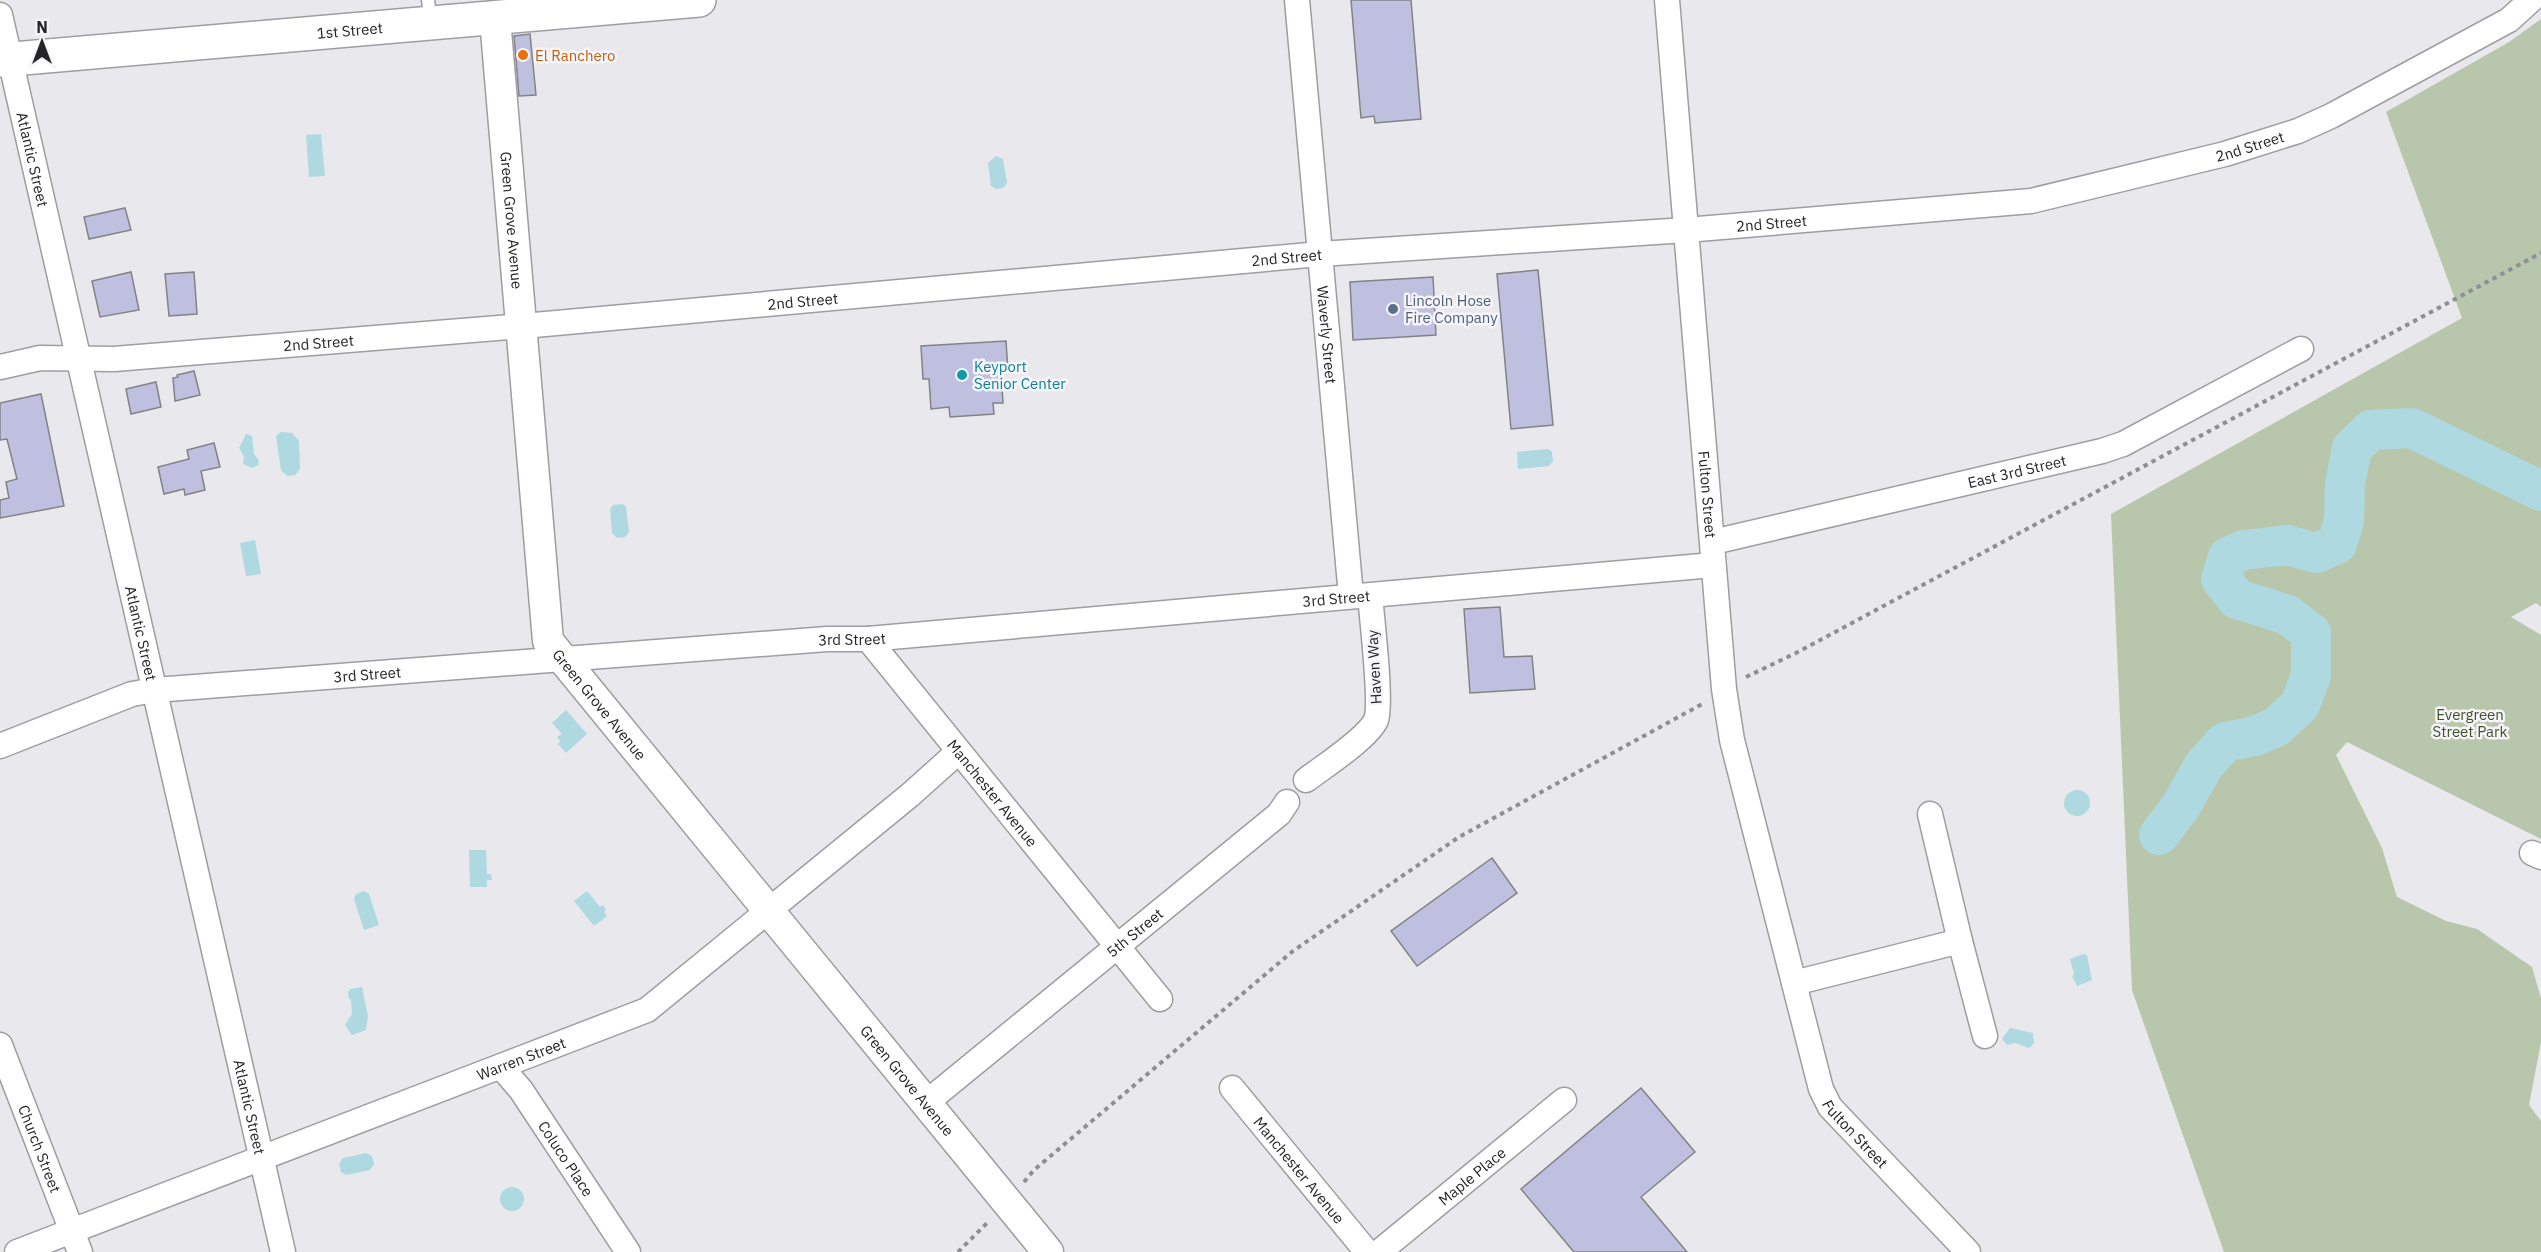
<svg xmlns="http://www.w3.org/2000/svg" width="2541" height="1252" viewBox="0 0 2541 1252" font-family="'IBM Plex Sans',sans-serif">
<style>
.green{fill:#b8c6ac}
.water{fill:#afd9e1}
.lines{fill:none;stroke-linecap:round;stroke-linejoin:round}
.river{stroke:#afd9e1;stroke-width:40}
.building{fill:#bfc0e0;stroke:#828287;stroke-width:1.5}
.service-casing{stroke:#9d9da2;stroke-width:15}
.minor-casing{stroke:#9d9da2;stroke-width:27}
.tertiary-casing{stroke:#9d9da2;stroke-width:33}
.secondary-casing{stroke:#9d9da2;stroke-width:36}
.path{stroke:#8f8f93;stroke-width:4;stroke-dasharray:4.5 4.5;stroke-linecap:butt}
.service{stroke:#fff;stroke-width:12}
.minor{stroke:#fff;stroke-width:24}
.tertiary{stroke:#fff;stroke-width:30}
.secondary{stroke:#fff;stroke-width:33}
.food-dot{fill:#e8710a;stroke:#f5f5fb;stroke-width:2}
.service-dot{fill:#5c6f8a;stroke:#f5f5fb;stroke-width:2}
.culture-dot{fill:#0f9aa8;stroke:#f5f5fb;stroke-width:2}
.labels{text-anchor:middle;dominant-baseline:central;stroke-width:5;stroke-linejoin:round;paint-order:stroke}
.street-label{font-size:15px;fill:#252527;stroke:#f5f5fb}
.food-label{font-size:15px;fill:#c56008;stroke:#f5f5fb;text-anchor:start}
.service-label{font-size:15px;fill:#4e5e75;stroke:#f5f5fb;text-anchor:start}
.culture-label{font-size:15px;fill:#0d838f;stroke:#f5f5fb;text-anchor:start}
.park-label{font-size:15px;fill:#3c5325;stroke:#f5f5fb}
</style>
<rect width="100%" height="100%" fill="#e8e8ed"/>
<polygon class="green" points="2541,19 2541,607 2536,603 2511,617 2541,635 2541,839 2347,742 2336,755 2382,848 2397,897 2446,921 2477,929 2532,967 2541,998 2541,1042 2529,1105 2541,1121 2541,1252 2224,1252 2132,990 2111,514 2462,318 2386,112 2509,42"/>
<g class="water">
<polygon points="321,134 325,176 309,177 306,135"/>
<polygon points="996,156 1003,159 1007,183 1003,188 996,189 991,186 988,163"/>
<polygon points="281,432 292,433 299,441 300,469 295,475 287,476 281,470 276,436"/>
<polygon points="246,434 252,436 254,454 259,461 258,465 252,468 243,464 244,457 239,448"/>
<polygon points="1548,449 1552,452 1553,461 1549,466 1518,469 1517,452"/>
<polygon points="623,504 626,507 629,532 625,537 617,538 612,533 610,509 613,505"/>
<polygon points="255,540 261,574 246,576 240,543"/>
<polygon points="566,710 587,734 566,753 558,744 560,741 557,737 562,734 552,723"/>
<circle cx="2077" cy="803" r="13"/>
<polygon points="469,850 486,850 487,874 491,874 492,880 487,880 487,887 470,887"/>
<polygon points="364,891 369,894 379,925 364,930 354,899 356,894"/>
<polygon points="587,891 600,907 603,905 606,910 604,912 607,916 594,926 574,901"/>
<polygon points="2084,954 2087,955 2092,980 2077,986 2072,976 2074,974 2070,959"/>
<polygon points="362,987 368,1016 366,1030 352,1035 345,1025 352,1014 351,999 349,999 348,992 350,989"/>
<polygon points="2010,1028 2033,1033 2034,1043 2029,1048 2015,1043 2007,1045 2002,1039"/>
<polygon points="366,1153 372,1156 374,1164 370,1170 346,1175 341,1172 339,1164 343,1158"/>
<circle cx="512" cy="1199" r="12"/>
</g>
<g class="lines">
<polyline class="river" points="2159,835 2181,806 2204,765 2225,742 2255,736 2276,727 2300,705 2311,676 2311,633 2288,615 2237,599 2221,579 2228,557 2244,550 2287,545 2316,553 2337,544 2344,521 2345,484 2352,448 2371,430 2412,428 2541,491"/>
</g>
<g class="building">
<polygon points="1351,0 1411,0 1421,119 1375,123 1374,116 1361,118"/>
<polygon points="530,34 536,95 519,96 514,36"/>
<polygon points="125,208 131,230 89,239 84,217"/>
<polygon points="1538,270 1553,425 1511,429 1497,274"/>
<polygon points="131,272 139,310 100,317 92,281"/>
<polygon points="194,272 197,314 169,316 165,274"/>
<polygon points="1433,277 1436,335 1353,340 1350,282"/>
<polygon points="1006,341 1008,371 1001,371 1003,403 993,403 994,414 950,417 949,407 931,409 929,379 923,379 921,346"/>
<polygon points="194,371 200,395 175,401 173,378 178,377 177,375"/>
<polygon points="156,382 161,407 131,414 126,389"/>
<polygon points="41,394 64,506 0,518 0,500 9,498 6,482 17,479 7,439 0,440 0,403"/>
<polygon points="214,443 220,467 201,471 205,490 185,495 184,489 164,494 158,467 189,459 187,450"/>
<polygon points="1500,607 1504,657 1532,656 1535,689 1470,693 1464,609"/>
<polygon points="1492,858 1517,893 1417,966 1391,931"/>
<polygon points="1641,1088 1695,1152 1641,1197 1687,1252 1574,1252 1521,1189"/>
</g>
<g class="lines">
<defs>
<polyline id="service" points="428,0 431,23"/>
<g id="minor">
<path id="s1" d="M1297,0L1351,596"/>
<path id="s2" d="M1667,0L1724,689L1732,740L1821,1089L1830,1107L1968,1252"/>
<path id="s3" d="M0,15L283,1252"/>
<path id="s4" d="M0,367L40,358L114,359L523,326L1320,254L1686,230L2031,201L2225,154L2298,131L2331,116L2509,20L2531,0"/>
<path id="s5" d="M1713,542L2102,451L2123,444L2301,349"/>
<path id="s6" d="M868,639L1160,999"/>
<path id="s7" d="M0,746L132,694L155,690L827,639H868L1713,565"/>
<path d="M1306,780C1323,767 1368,738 1376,720C1382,704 1372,618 1370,596"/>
<polyline points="2532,853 2541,857"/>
<polyline points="1960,941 1985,1036"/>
<polyline points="1794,983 1960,941 1930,814"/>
<path id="s8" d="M0,1045L80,1252"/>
<path id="s9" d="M502,1068L521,1090L628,1252"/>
<path id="s10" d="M1232,1088L1367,1252"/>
<path id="s11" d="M927,1102L1279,814L1287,802"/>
<path id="s12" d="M17,1252L647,1010L910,795L958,752"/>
<path id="s13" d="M1379,1252L1564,1100"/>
</g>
<g id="tertiary">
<path id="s14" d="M495,19L548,641L1048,1252"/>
</g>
<g id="secondary">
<path id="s15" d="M0,60L699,0"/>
</g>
</defs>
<use href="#service" class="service-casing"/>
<use href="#minor" class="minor-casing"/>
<use href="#tertiary" class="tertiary-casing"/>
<use href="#secondary" class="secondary-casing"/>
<g class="path">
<polyline points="1746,677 1796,653 2541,253"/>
<polyline points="1024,1182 1034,1170 1293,951 1459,837 1704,703"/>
<polyline points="958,1252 989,1221"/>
</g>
<use href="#service" class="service"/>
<use href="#minor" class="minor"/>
<use href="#tertiary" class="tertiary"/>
<use href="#secondary" class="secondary"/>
</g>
<circle class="food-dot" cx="523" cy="55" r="6"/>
<circle class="service-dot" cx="1393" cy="309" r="6"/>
<circle class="culture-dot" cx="962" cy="375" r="6"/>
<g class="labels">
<g class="street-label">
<text stroke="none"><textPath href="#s15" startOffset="351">1st Street</textPath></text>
<text stroke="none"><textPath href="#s4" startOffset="2264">2nd Street</textPath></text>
<text stroke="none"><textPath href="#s3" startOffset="148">Atlantic Street</textPath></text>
<text stroke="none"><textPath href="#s14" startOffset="202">Green Grove Avenue</textPath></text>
<text stroke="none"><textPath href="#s4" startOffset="1778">2nd Street</textPath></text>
<text stroke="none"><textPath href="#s4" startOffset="1292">2nd Street</textPath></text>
<text stroke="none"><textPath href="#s4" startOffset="806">2nd Street</textPath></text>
<text stroke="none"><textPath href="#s1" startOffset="336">Waverly Street</textPath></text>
<text stroke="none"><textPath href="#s4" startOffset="320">2nd Street</textPath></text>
<text stroke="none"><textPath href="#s5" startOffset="312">East 3rd Street</textPath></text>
<text stroke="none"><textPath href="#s2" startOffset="496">Fulton Street</textPath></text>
<text stroke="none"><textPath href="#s7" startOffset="1350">3rd Street</textPath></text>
<text stroke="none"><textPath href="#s3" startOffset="634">Atlantic Street</textPath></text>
<text stroke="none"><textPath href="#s7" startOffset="864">3rd Street</textPath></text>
<text transform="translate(1374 667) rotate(-93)">Haven Way</text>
<text stroke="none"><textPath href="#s7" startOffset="378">3rd Street</textPath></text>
<text stroke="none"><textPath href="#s14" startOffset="706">Green Grove Avenue</textPath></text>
<text stroke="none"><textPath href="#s6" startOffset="198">Manchester Avenue</textPath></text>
<text stroke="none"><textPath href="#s11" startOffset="268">5th Street</textPath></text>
<text stroke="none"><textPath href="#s12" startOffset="540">Warren Street</textPath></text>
<text stroke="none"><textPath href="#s14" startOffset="1192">Green Grove Avenue</textPath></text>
<text stroke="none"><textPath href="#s3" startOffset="1120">Atlantic Street</textPath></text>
<text stroke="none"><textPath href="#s2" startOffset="1160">Fulton Street</textPath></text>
<text stroke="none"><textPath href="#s8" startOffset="111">Church Street</textPath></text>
<text stroke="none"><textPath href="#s9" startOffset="111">Coluco Place</textPath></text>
<text stroke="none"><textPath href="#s10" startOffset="106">Manchester Avenue</textPath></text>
<text stroke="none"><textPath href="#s13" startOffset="120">Maple Place</textPath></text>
</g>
<g class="food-label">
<text x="535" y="55">El Ranchero</text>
</g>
<g class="service-label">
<text x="1405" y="300">Lincoln Hose<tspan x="1405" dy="17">Fire Company</tspan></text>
</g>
<g class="culture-label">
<text x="974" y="366">Keyport<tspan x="974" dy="17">Senior Center</tspan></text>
</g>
<g class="park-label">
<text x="2470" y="714">Evergreen<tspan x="2470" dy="17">Street Park</tspan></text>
</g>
</g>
<g transform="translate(42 42)" stroke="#f5f5fb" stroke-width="4.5" paint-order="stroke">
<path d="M0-4.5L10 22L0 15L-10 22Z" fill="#252527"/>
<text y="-9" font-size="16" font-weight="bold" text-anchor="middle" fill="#252527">N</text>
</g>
</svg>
